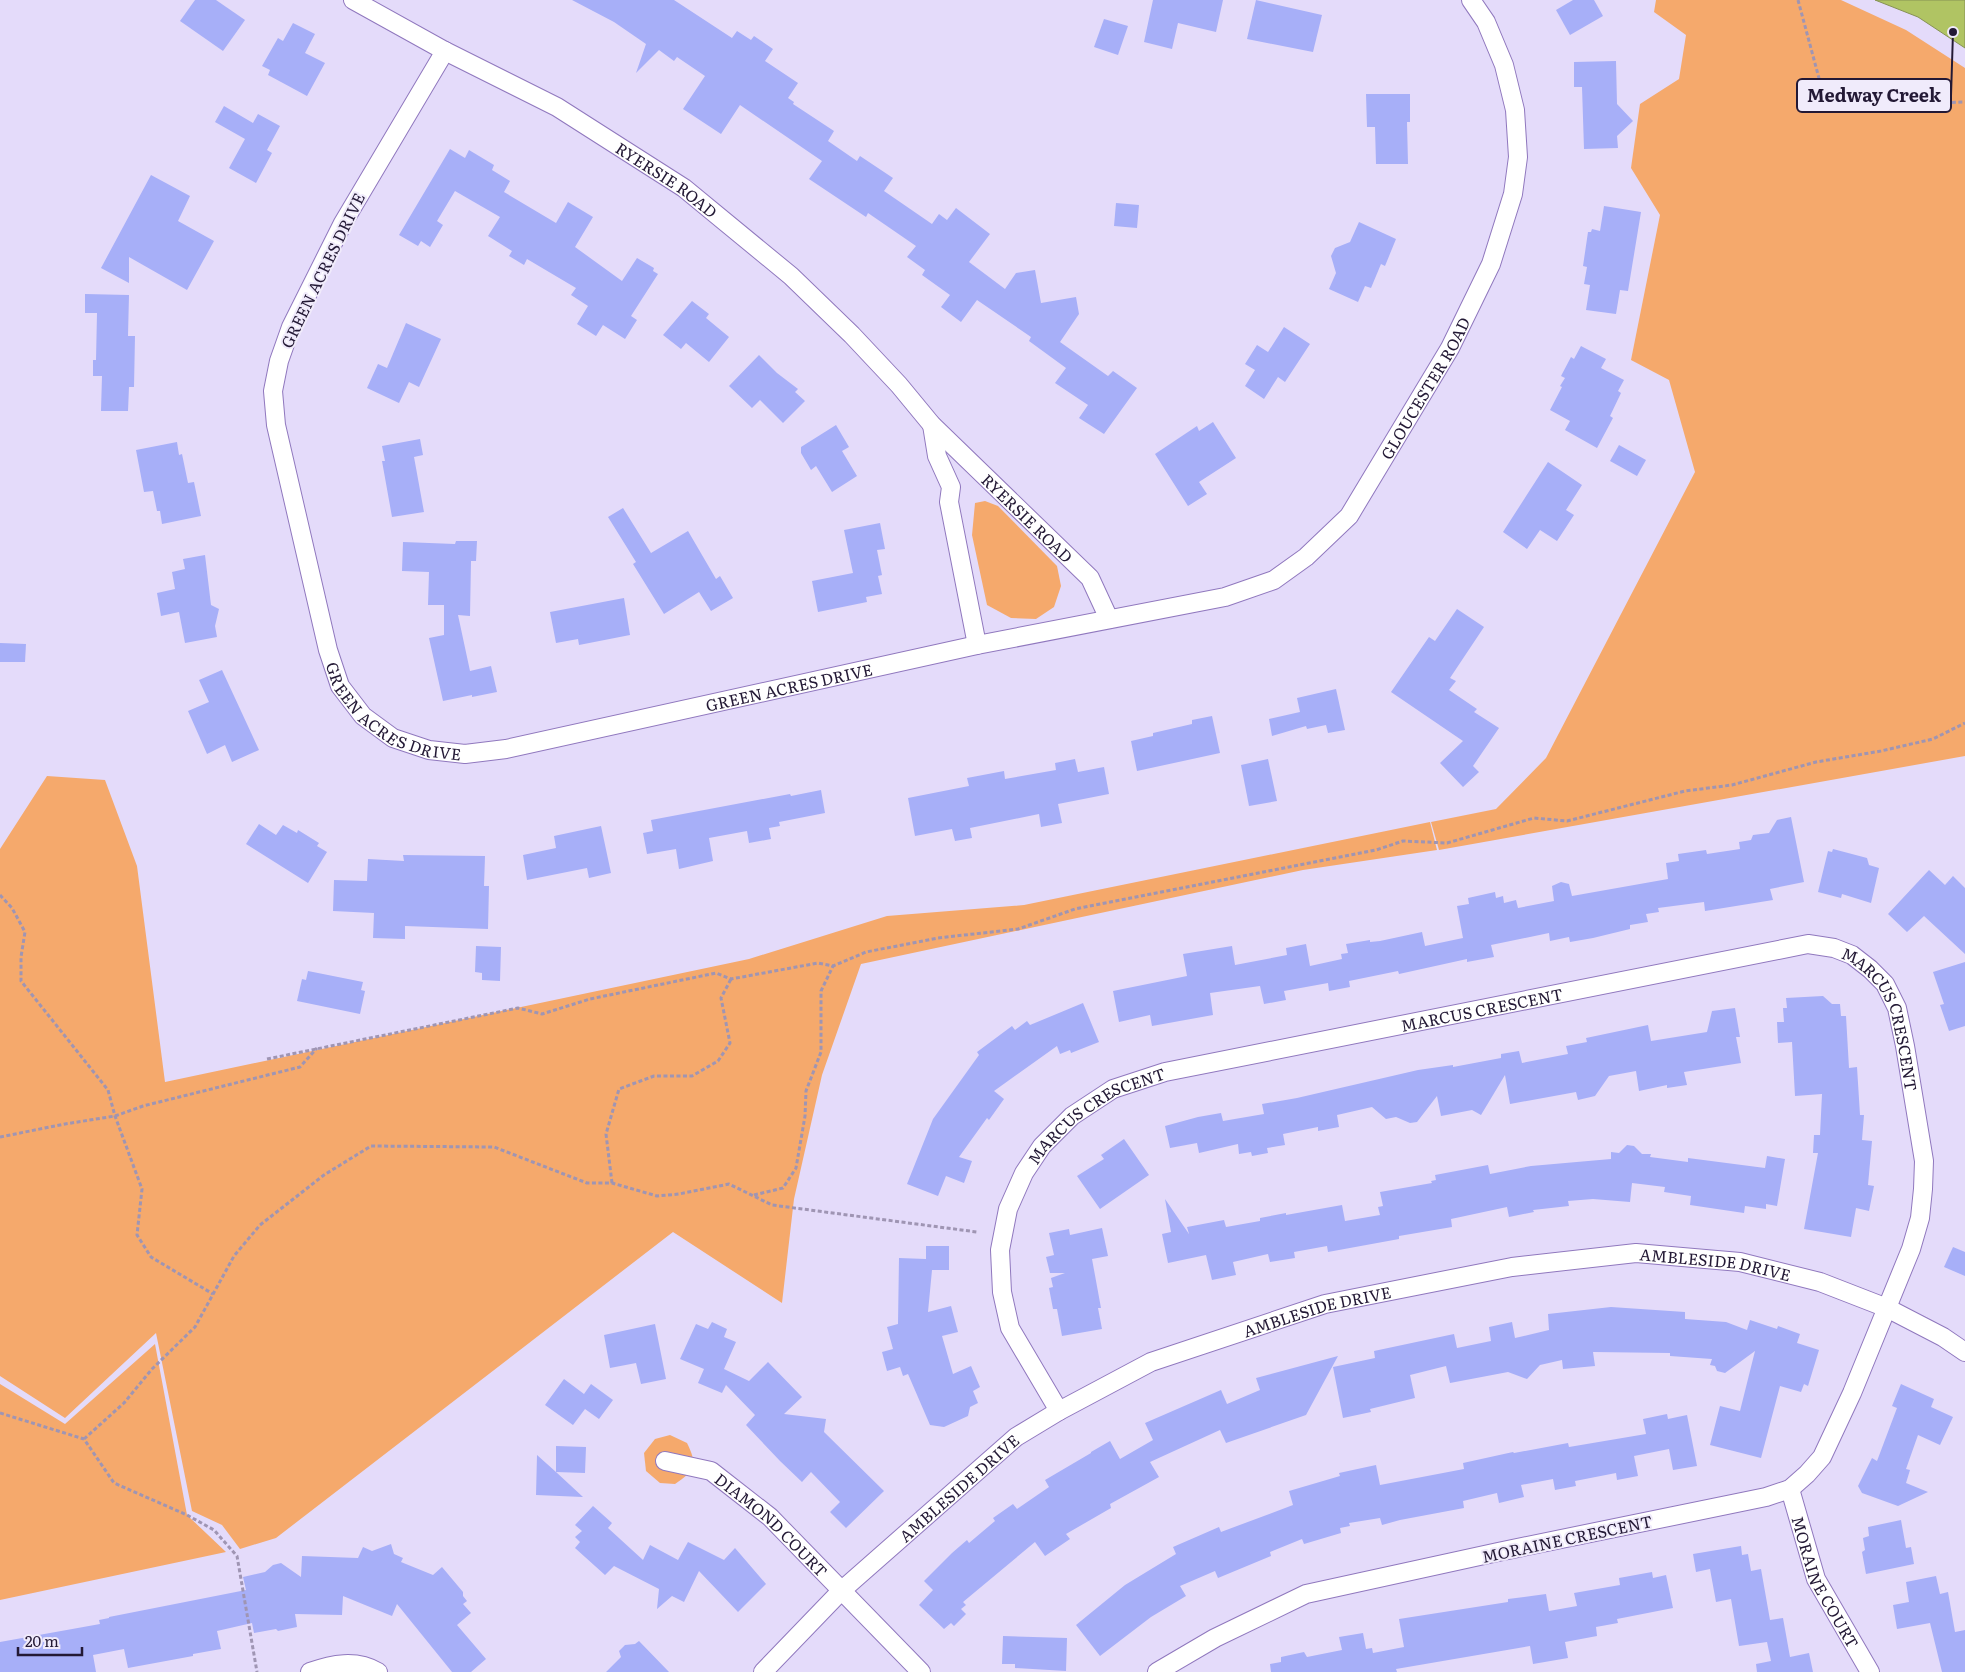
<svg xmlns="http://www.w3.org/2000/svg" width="1965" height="1672" viewBox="0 0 1965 1672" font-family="Literata,serif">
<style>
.green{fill:#f5a96c}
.water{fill:#b0c463;stroke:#869155}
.building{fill:#a7aff8}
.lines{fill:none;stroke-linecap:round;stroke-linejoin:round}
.minor-casing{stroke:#9078be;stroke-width:20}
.path{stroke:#9f95b3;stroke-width:3;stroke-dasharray:4 2.5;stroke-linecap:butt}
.minor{stroke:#fff;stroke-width:18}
.labels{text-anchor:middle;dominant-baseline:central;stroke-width:4;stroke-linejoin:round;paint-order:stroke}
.street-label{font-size:16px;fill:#231935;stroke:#f0ebfb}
.leader{fill:none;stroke:#231935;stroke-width:2}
.callout-dot{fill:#231935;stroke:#f0ebfb;stroke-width:2}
.callout{fill:#f0ebfb;stroke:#231935;stroke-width:2}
.callout-label{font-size:18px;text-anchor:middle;font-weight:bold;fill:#231935}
</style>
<rect width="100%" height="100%" fill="#e4dbfa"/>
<g class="green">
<polygon points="1656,0 1841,0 1906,30 1965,68 1965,756 1439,850 1431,822 1496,809 1546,758 1695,472 1669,380 1631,360 1660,215 1631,168 1640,104 1679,79 1686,35 1654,12"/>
<polygon points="985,501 998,506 1057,566 1061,586 1054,607 1036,619 1011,618 987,605 972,535 975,503"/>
<polygon points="47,776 105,780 137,866 165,1082 749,959 887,916 1024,905 1430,822 1437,850 1303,870 861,964 822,1075 794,1199 782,1303 673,1232 276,1538 240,1549 222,1525 192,1511 156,1333 65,1418 0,1376 0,849"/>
<polygon points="155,1344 187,1515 226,1552 0,1600 0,1384 65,1424"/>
<path d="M670,1435L687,1443C698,1466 695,1470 675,1484L660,1483L646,1471L644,1453L655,1439Z"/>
</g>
<polygon class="water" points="1875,0 1965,0 1965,48 1918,17"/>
<g class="building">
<polygon points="195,0 216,0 245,20 223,51 180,21"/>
<polygon points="572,0 674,0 732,38 737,31 751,40 754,36 773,49 765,61 798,83 788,98 794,102 793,104 834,131 828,141 857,161 860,156 893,178 884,191 932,224 939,214 947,220 956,208 990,234 969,262 1005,289 1016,273 1035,270 1041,303 1076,297 1079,314 1060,342 1108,376 1113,371 1137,388 1104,434 1079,418 1088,405 1055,383 1066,368 1029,341 1031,337 977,300 961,322 941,307 950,295 922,275 925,270 907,257 916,246 868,213 866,217 809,179 822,161 740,105 721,134 683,109 705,76 677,57 674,61 659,50 636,73 646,44 614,22"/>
<polygon points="1153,0 1223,0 1216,32 1178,23 1172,49 1144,42"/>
<polygon points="1256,0 1322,15 1313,52 1247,39"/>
<polygon points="1573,0 1594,0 1603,16 1570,35 1556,10"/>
<polygon points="1104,19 1128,26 1118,55 1094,47"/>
<polygon points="293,23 315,34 305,53 325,63 307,96 268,75 270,70 262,66 278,38 283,41"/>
<polygon points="1616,61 1617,104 1633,121 1617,136 1618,148 1584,149 1582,87 1574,87 1574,62"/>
<polygon points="1366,94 1410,94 1410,122 1407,122 1408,164 1376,164 1375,127 1367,127"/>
<polygon points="224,106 253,123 258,114 280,126 267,150 272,153 256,183 229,168 245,139 215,122"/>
<polygon points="450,149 465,158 469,150 494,165 492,170 510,181 504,192 556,223 568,202 593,217 575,247 622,281 637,258 654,268 653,271 658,274 631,316 637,320 625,339 603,325 596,336 577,324 588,306 571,295 576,288 527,259 524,265 509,256 512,251 488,236 500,217 455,191 437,221 443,225 430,247 421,241 418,246 399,235"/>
<polygon points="151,175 190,196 178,221 214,241 187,290 129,257 129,283 101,268"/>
<polygon points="1116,203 1139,205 1137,228 1114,226"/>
<polygon points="1604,206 1641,212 1628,291 1620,290 1616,314 1586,310 1590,285 1584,284 1587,267 1583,266 1588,232 1591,232 1592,229 1600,231"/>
<polygon points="1359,222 1396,239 1385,266 1381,264 1371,288 1365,286 1358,302 1329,289 1336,273 1331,256 1335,248 1350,242"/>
<polygon points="85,294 129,295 128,336 135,336 134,387 129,387 128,411 101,411 102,376 93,376 93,360 96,360 97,313 85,313"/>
<polygon points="692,301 709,314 706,318 729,337 709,362 686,343 681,349 663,335"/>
<polygon points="406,323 441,339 419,387 409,382 399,403 367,388 378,364 387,368"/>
<polygon points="1284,327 1310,344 1285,382 1278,377 1264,399 1245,386 1255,370 1245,364 1257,345 1268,352"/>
<polygon points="1581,346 1606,359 1601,368 1624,380 1618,391 1621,393 1610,416 1613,418 1597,448 1565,430 1570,421 1550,410 1562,387 1560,386 1565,378 1561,376 1571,357 1574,359"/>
<polygon points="759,355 777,373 798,389 795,392 805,401 783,423 760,400 752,408 729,386"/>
<polygon points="1213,422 1236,458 1199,482 1207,494 1188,506 1155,454 1197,426 1199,431"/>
<polygon points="836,425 849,447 842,451 857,476 832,492 816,466 811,470 801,453 801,447"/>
<polygon points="420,439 423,455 414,457 424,512 392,517 382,461 385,461 382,446"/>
<polygon points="177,442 179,455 182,454 188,483 194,482 201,516 162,524 160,511 157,511 153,491 144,492 136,450"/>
<polygon points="1619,445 1646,460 1637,476 1610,461"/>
<polygon points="1548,462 1582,485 1566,510 1574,515 1557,541 1540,530 1527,549 1503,532"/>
<polygon points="623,508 651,553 688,531 716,579 720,576 733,598 711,611 699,592 664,614 633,564 636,562 608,517"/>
<polygon points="880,523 885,549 877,550 882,575 878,576 882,594 866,597 867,602 818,612 812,581 853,573 844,530"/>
<polygon points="456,541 477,541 476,561 471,561 470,616 458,615 470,671 491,666 497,692 472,697 472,695 443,701 429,638 444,635 444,605 428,605 429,572 402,571 403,542 455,544"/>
<polygon points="205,555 211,605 219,609 215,626 217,637 185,643 179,612 161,616 157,593 175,589 172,572 185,569 183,559"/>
<polygon points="624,598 630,635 579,645 578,639 556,643 550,612"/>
<polygon points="1457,609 1484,627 1450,678 1456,681 1449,690 1477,709 1474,712 1499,728 1473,766 1479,772 1463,787 1440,763 1463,741 1391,692 1429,637 1435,641"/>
<polygon points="0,643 26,644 25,662 0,662"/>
<polygon points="222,670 259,750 232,762 225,745 207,754 188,711 209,702 199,680"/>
<polygon points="1336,689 1345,730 1328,733 1326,725 1307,729 1306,726 1272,736 1269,719 1300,712 1297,698"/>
<polygon points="1212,716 1220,753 1137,771 1131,741 1153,736 1153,733 1192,724 1192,720"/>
<polygon points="1075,759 1078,772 1104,767 1109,794 1058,804 1062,823 1041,827 1039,814 970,828 972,838 955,841 952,829 915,836 908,798 969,786 967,778 1004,771 1005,779 1056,770 1055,763"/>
<polygon points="1268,759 1277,801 1249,806 1241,765"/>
<polygon points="821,790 825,813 779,822 780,826 769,828 771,839 749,843 747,831 709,838 713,861 679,869 676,849 647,854 643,833 653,831 651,820 790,794 791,796"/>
<polygon points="1791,817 1804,882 1770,889 1773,900 1705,911 1704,902 1658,908 1659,912 1646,914 1648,922 1630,925 1630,929 1593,938 1570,942 1569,937 1550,941 1549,933 1491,945 1494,957 1467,962 1467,959 1399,974 1398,971 1349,981 1350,987 1329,991 1328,983 1284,991 1286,1000 1264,1004 1260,986 1210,993 1213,1015 1152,1026 1150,1015 1119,1022 1113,991 1187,976 1183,954 1232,946 1235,965 1287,955 1286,948 1306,944 1310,966 1342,959 1341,954 1348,953 1346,944 1370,940 1370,942 1380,941 1422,932 1425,946 1463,938 1457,906 1469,904 1468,898 1495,892 1496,898 1503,896 1504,903 1516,900 1518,908 1554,901 1552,886 1561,882 1569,884 1572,896 1668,879 1666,863 1679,861 1678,854 1706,850 1707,854 1740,849 1739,842 1751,840 1753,835 1769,833 1777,820"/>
<polygon points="259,824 276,835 283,825 297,833 298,830 319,843 317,846 327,852 308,883 246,844"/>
<polygon points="601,826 611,873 589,878 587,868 527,880 523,855 556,848 554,836"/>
<polygon points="1833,849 1867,858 1869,865 1879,868 1871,903 1842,894 1841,898 1818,892 1828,851 1832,852"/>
<polygon points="403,855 485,856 484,886 489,886 488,929 405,926 405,939 373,938 374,913 333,911 334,880 367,881 368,859 404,861"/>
<polygon points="1929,870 1945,885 1953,876 1965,888 1965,954 1924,916 1907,932 1888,914"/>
<polygon points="476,946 501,947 500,981 482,980 482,973 475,972"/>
<polygon points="1965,962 1965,1026 1949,1031 1940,1005 1944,1004 1933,972"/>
<polygon points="308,971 363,982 361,990 365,991 360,1014 297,1001 302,979 306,980"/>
<polygon points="1823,996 1832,1004 1840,1004 1841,1016 1846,1016 1849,1068 1857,1067 1860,1115 1864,1115 1862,1140 1872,1141 1868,1185 1874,1186 1869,1211 1856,1208 1851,1237 1804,1229 1818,1153 1813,1153 1814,1135 1820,1135 1822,1094 1795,1096 1792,1042 1778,1043 1777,1022 1784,1022 1783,1008 1787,1008 1786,998"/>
<polygon points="1083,1003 1099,1042 1071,1053 1070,1050 1060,1054 1057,1046 994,1091 1004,1099 989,1120 987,1118 959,1157 972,1161 964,1183 946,1176 938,1196 907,1184 933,1119 979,1055 977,1052 1012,1026 1015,1030 1027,1021 1030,1025"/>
<polygon points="1735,1008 1740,1037 1736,1037 1741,1063 1684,1072 1687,1085 1667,1088 1667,1085 1639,1091 1636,1071 1609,1076 1595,1096 1578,1100 1576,1092 1510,1104 1505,1075 1481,1115 1472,1110 1441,1116 1437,1096 1417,1122 1410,1123 1396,1117 1386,1119 1372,1107 1337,1115 1339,1127 1318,1131 1318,1127 1283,1134 1285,1145 1267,1148 1268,1153 1252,1156 1251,1152 1239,1154 1238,1144 1199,1153 1197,1143 1170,1148 1165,1126 1198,1117 1221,1113 1223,1121 1264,1114 1262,1104 1297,1098 1418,1070 1453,1065 1453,1067 1501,1058 1501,1054 1519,1051 1522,1063 1568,1054 1566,1046 1587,1042 1586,1038 1648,1025 1651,1041 1707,1032 1712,1011"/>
<polygon points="1124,1139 1149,1175 1100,1209 1077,1176 1104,1159 1101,1155"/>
<polygon points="1627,1145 1634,1146 1642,1154 1651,1154 1650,1157 1688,1162 1688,1158 1765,1168 1767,1156 1785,1159 1777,1206 1766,1204 1766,1209 1745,1206 1744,1213 1690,1205 1691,1196 1664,1192 1665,1187 1632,1183 1630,1202 1593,1199 1568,1201 1569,1206 1533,1210 1534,1212 1509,1217 1507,1207 1451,1219 1452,1227 1399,1236 1399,1239 1328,1252 1327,1246 1294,1252 1295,1258 1270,1262 1268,1254 1233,1262 1236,1275 1212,1280 1206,1255 1168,1263 1162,1234 1171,1232 1165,1199 1189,1234 1187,1227 1224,1220 1226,1227 1260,1221 1260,1218 1286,1213 1286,1215 1342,1205 1345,1221 1380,1215 1378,1207 1383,1206 1380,1192 1432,1183 1431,1181 1436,1180 1435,1175 1488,1165 1490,1174 1531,1166 1611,1159 1611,1152 1619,1153"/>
<polygon points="1102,1228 1108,1256 1092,1259 1101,1308 1098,1308 1102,1329 1062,1336 1057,1309 1053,1309 1049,1288 1053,1287 1051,1278 1065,1273 1050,1273 1046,1257 1054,1255 1049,1233 1069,1229 1070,1235"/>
<polygon points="926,1246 949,1246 949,1270 932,1270 928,1312 951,1306 958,1332 942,1336 953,1374 971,1366 980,1387 973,1391 978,1403 970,1407 968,1416 944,1427 930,1425 908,1374 903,1376 900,1367 887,1371 882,1352 893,1349 887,1327 898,1324 899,1258 926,1259"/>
<polygon points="1953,1247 1965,1252 1965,1276 1944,1267"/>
<polygon points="1611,1307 1685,1312 1685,1319 1726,1322 1747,1330 1750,1320 1777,1329 1778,1326 1800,1334 1797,1343 1819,1350 1808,1386 1804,1384 1801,1392 1780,1386 1761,1458 1710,1445 1720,1406 1740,1411 1755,1351 1725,1373 1717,1371 1715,1366 1710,1365 1712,1359 1670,1356 1670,1353 1593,1352 1595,1366 1563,1369 1562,1360 1540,1365 1527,1379 1508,1372 1450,1383 1446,1366 1410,1375 1415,1398 1370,1409 1371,1412 1343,1418 1333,1367 1375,1358 1374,1351 1454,1334 1457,1348 1491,1341 1489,1327 1512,1322 1515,1338 1549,1330 1548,1314"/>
<polygon points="712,1322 727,1329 724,1337 736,1342 724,1369 749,1381 768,1362 802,1397 784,1414 826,1419 824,1432 884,1491 846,1528 830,1512 840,1502 811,1472 802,1482 780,1461 746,1425 755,1415 726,1385 722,1393 698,1383 704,1369 680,1359 696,1324 708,1329"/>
<polygon points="655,1324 666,1379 641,1384 636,1363 610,1368 604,1335"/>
<polygon points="1338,1356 1306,1415 1226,1443 1220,1430 1150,1462 1159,1477 1110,1504 1111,1508 1066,1534 1070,1539 1045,1556 1035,1542 963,1602 966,1605 961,1609 966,1614 954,1626 951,1623 944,1629 919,1605 933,1590 924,1581 952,1553 967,1540 969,1543 995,1521 993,1518 1013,1504 1017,1509 1049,1487 1045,1480 1091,1453 1091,1452 1110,1441 1120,1459 1153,1440 1145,1423 1221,1390 1227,1404 1260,1390 1256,1378"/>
<polygon points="564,1379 584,1394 591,1384 613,1400 599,1419 585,1409 573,1425 545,1405"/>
<polygon points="1901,1384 1934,1399 1931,1407 1953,1417 1940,1445 1918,1435 1906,1469 1910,1470 1906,1483 1928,1492 1898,1506 1862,1493 1858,1486 1872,1458 1877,1461 1897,1408 1892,1406"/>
<polygon points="1667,1414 1668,1419 1687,1415 1697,1466 1673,1470 1669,1449 1634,1456 1638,1476 1617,1480 1616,1473 1575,1481 1576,1486 1555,1490 1553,1479 1521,1485 1524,1497 1499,1503 1497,1493 1463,1501 1464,1508 1400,1520 1382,1525 1380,1518 1349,1523 1350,1526 1340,1528 1341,1533 1304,1544 1302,1539 1270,1552 1271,1556 1218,1578 1215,1571 1180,1586 1186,1596 1151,1617 1100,1656 1076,1625 1125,1585 1176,1554 1173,1547 1219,1527 1221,1532 1293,1505 1289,1491 1340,1476 1339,1473 1376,1465 1380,1485 1464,1469 1463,1463 1513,1452 1514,1453 1568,1443 1569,1447 1646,1434 1643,1419"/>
<polygon points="556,1446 586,1447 585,1473 556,1472 583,1497 536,1495 537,1455 556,1472"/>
<polygon points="593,1506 612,1523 608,1528 643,1560 650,1545 678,1560 688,1542 724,1560 735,1548 766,1584 738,1612 699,1571 684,1602 672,1596 657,1609 659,1589 614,1566 605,1575 575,1548 580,1542 575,1537 582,1531 575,1525"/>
<polygon points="1901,1520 1906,1548 1911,1547 1914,1564 1866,1574 1862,1552 1865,1550 1863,1538 1869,1536 1868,1527"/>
<polygon points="391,1544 394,1554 403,1558 401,1562 433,1575 442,1567 463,1592 463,1596 467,1601 463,1604 471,1613 457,1625 486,1659 471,1672 452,1672 397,1604 392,1616 343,1596 342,1615 295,1614 297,1627 278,1631 276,1629 254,1633 252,1623 217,1631 221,1649 193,1654 193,1656 128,1668 124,1649 93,1655 96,1672 0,1672 0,1642 100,1624 99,1620 109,1618 109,1617 246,1590 243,1577 265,1572 273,1565 281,1563 301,1577 302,1556 358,1558 363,1547 372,1551"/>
<polygon points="1741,1546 1742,1555 1748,1554 1751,1571 1761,1569 1770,1620 1783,1618 1790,1657 1809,1653 1813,1672 1757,1672 1756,1664 1771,1661 1767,1642 1739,1646 1731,1599 1716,1602 1710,1569 1696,1572 1693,1554"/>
<polygon points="1652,1572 1653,1578 1666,1575 1673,1608 1617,1619 1618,1623 1596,1627 1597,1636 1565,1642 1568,1658 1533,1664 1530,1646 1396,1669 1397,1672 1271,1672 1270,1664 1281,1662 1281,1657 1304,1652 1307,1657 1342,1650 1339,1637 1363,1633 1366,1649 1372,1648 1373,1653 1404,1647 1399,1619 1508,1602 1508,1599 1546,1594 1549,1611 1577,1606 1574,1593 1620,1585 1619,1578"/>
<polygon points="1936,1576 1940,1594 1948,1592 1955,1632 1965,1630 1965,1672 1942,1672 1930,1623 1897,1629 1893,1605 1909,1602 1906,1582"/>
<polygon points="1003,1636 1067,1638 1066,1671 1015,1668 1015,1664 1002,1664"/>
<polygon points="639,1641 669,1672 606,1672 621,1657 619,1651 625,1645 635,1644"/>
</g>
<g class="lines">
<defs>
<g id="minor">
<path id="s1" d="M353,0L445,51L557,107L684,188L791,276L852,335L899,385L932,425L1090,578L1109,619"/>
<path id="s2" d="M445,51L343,223L291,327L279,361L273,391L276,425L328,650L340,686L363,716L393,738L429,750L465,754L506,749L977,645L1225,597L1274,580L1306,557L1349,516L1450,348L1491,264L1513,194L1518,157L1515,110L1504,65L1486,22L1471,0"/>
<polyline points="932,425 937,456 951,487 949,502 977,645"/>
<path id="s3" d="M1059,1411L1010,1328L1002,1292L1000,1250L1008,1209L1024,1173L1042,1146L1072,1116L1113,1089L1165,1072L1808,944L1834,948L1852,955L1870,969L1885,984L1897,1008L1905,1046L1924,1161L1923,1189L1920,1218L1911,1249L1852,1393L1822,1457L1807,1474L1790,1489L1766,1497L1498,1552L1306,1594L1215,1638L1157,1672"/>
<path id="s4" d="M665,1461L711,1471L770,1517L921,1672"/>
<path id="s5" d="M1790,1489L1816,1579L1870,1672"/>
<path d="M310,1672C332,1664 356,1659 378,1672"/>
<path id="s6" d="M763,1672L841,1591L1016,1437L1059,1411L1151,1362L1325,1304L1512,1267L1636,1253L1740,1262L1820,1282L1887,1308L1943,1337L1965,1352"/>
</g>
</defs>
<use href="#minor" class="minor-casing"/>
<g class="path">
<polyline points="1798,0 1820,82 1881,105 1965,102"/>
<polyline points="0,895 12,908 25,932 21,957 21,981 108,1090 115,1116 142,1189 137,1235 151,1257 213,1294"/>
<polyline points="267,1059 518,1008 542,1014 590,999 716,973 731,979 818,963 833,966 866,952 938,938 1018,929 1075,909 1376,850 1403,841 1447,843 1534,818 1567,821 1685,791 1732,785 1816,762 1881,751 1933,739 1965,723"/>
<polyline points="0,1137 65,1124 115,1116 143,1106 300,1067 317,1048"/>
<polyline points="612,1183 606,1134 619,1089 654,1076 692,1076 718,1061 730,1043 721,998 731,979"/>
<polyline points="754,1195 783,1188 796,1168 805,1116 806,1091 821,1052 821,991 833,966"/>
<polyline points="0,1413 84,1439 114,1483 187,1515 214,1530 237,1556 257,1672"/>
<polyline points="84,1439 124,1403 152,1369 195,1327 234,1256 260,1225 324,1175 371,1146 494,1147 587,1183 612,1183 657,1196 679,1194 729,1184 772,1205 977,1232"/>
</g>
<use href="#minor" class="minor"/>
</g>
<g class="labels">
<g class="street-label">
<text stroke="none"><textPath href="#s1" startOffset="362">RYERSIE ROAD</textPath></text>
<text transform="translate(322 270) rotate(-64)">GREEN ACRES DRIVE</text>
<text stroke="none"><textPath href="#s2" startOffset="1911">GLOUCESTER ROAD</textPath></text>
<text stroke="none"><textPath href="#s1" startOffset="858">RYERSIE ROAD</textPath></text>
<text stroke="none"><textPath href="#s2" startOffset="1166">GREEN ACRES DRIVE</textPath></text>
<text stroke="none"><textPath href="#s2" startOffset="746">GREEN ACRES DRIVE</textPath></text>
<text stroke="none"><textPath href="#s3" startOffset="758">MARCUS CRESCENT</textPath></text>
<text stroke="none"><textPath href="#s3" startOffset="1209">MARCUS CRESCENT</textPath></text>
<text stroke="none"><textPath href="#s3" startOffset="352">MARCUS CRESCENT</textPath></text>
<text stroke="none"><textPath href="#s6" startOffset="1079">AMBLESIDE DRIVE</textPath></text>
<text stroke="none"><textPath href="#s6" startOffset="674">AMBLESIDE DRIVE</textPath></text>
<text stroke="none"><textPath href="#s6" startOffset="269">AMBLESIDE DRIVE</textPath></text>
<text stroke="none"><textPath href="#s4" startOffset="128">DIAMOND COURT</textPath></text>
<text transform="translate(1567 1538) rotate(-12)">MORAINE CRESCENT</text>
<text stroke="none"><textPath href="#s5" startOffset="100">MORAINE COURT</textPath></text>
</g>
</g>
<path class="leader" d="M1953 32L1951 96"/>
<circle class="callout-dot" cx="1953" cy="32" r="5"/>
<rect class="callout" x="1797" y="79" width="154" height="33" rx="5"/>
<g class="callout-label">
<text x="1874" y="102">Medway Creek</text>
</g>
<path d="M18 1647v8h64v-8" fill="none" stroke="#231935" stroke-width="2.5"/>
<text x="25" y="1647" font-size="15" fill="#231935" stroke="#f0ebfb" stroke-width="4" paint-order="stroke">20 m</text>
</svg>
